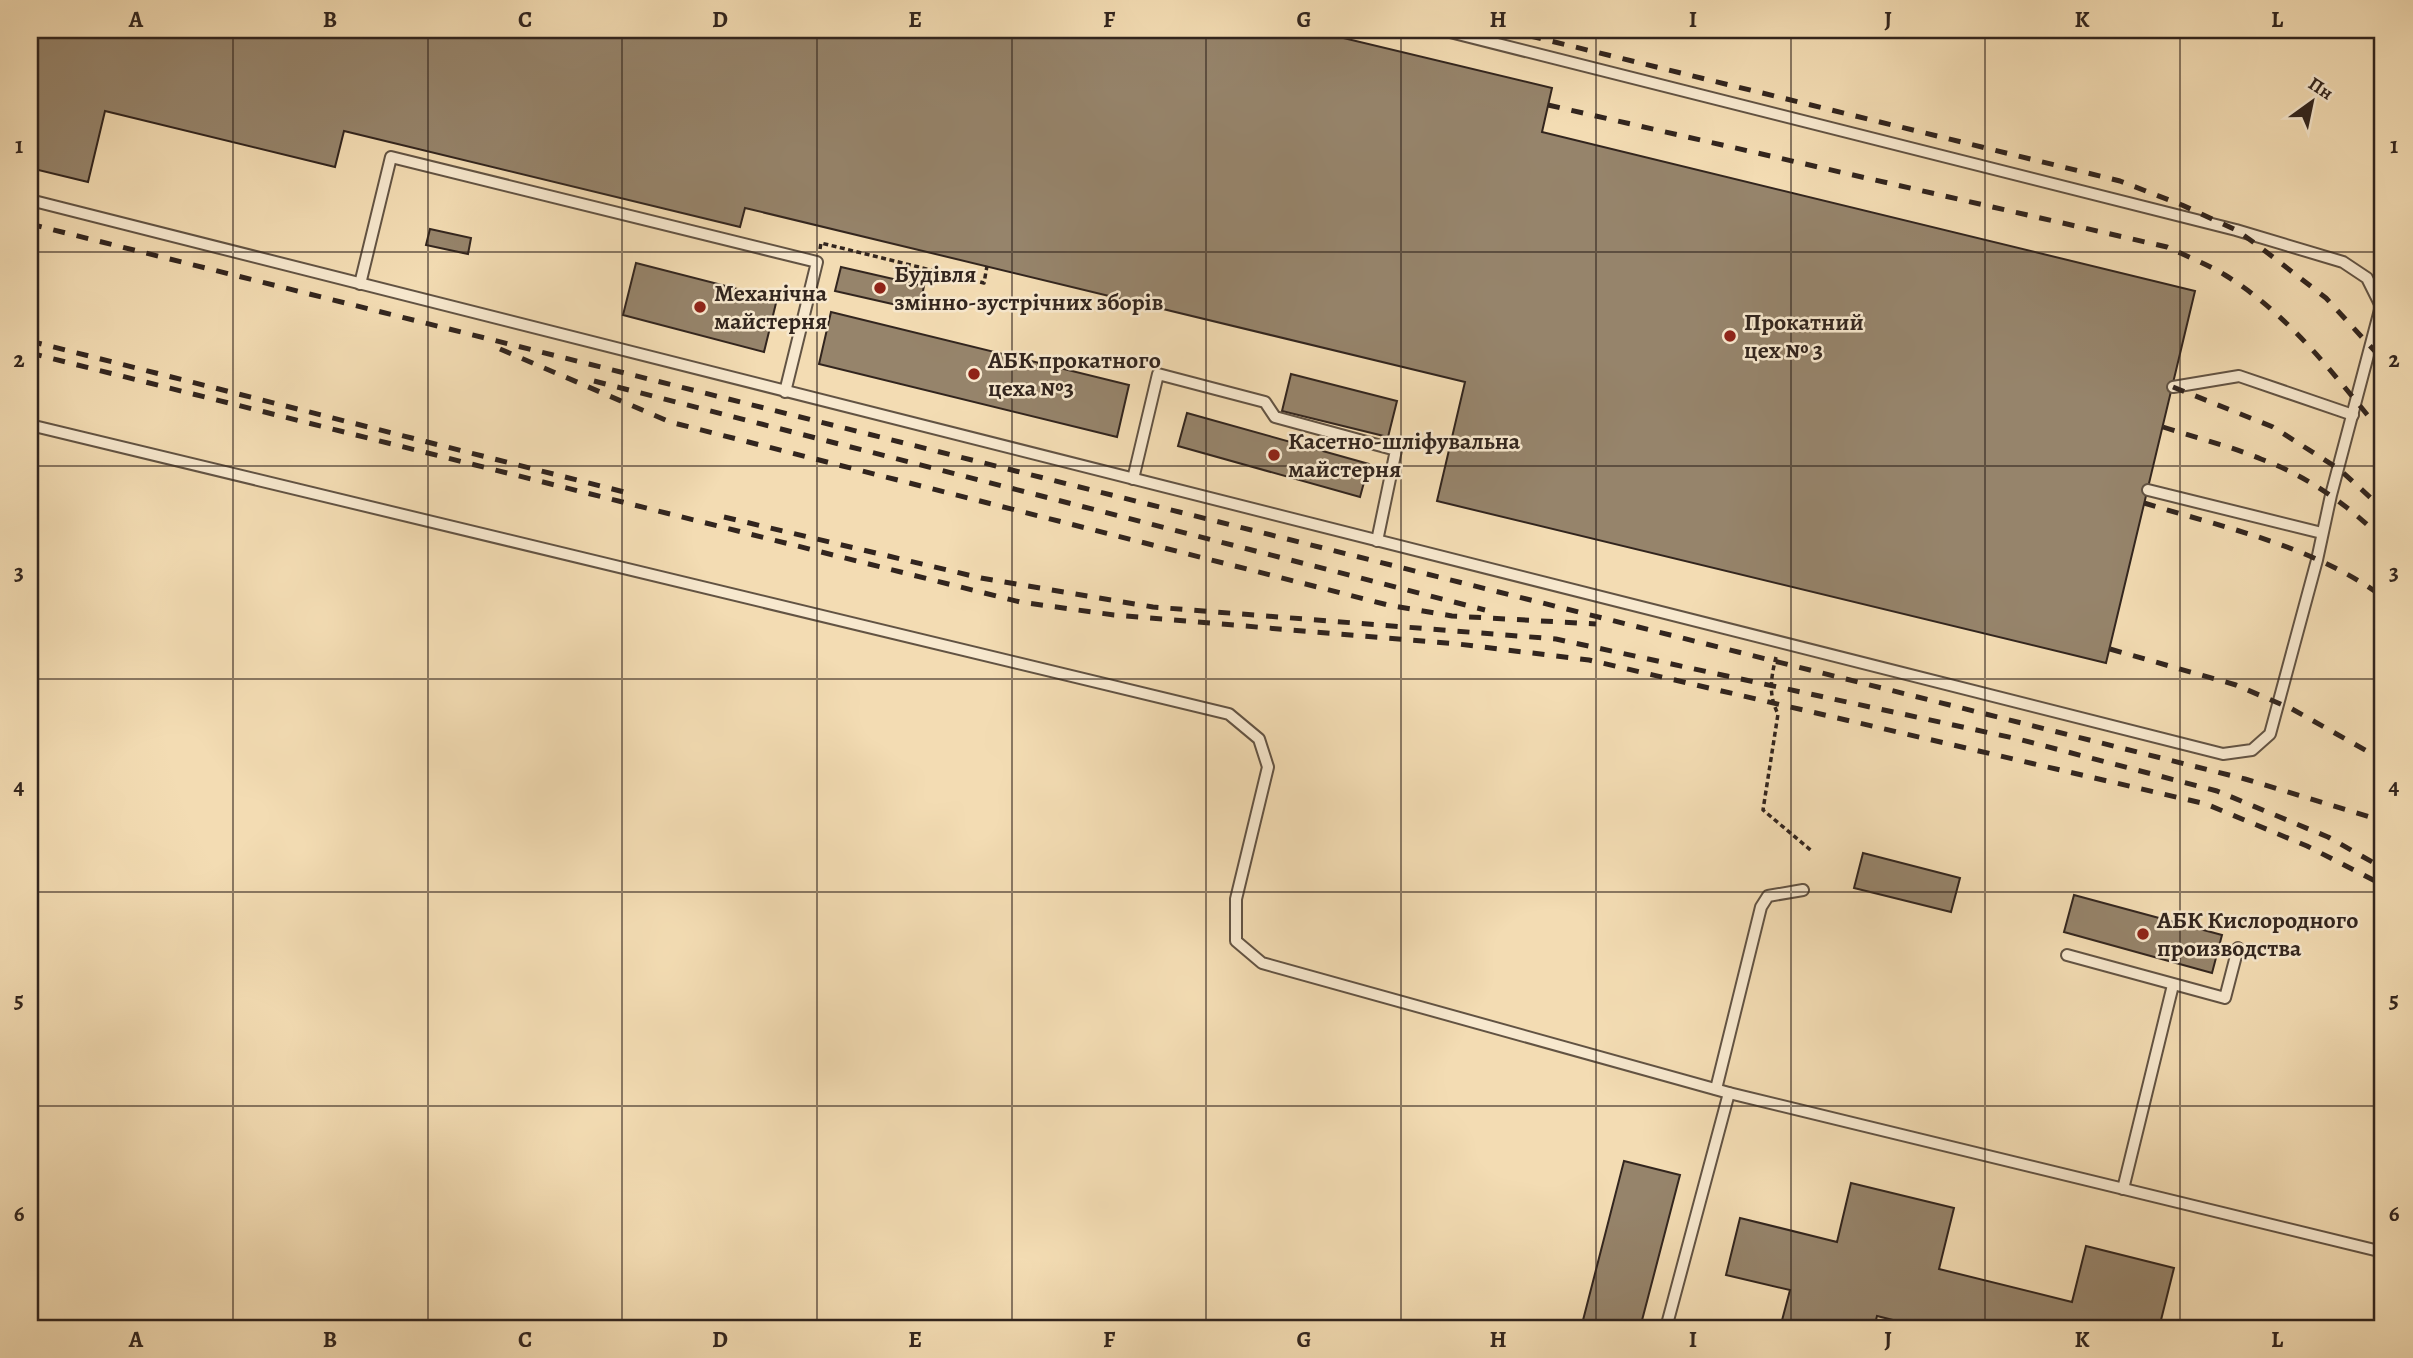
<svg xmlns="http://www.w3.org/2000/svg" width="2413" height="1358" viewBox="0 0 2413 1358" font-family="Alegreya,serif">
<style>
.building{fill:#96846b;stroke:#32251e;stroke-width:2}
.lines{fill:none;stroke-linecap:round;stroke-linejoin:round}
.service-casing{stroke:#625343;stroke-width:14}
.path{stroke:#32251e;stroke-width:3.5;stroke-dasharray:5 3.5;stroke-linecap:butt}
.service{stroke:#f7e8ce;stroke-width:10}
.rail{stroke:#32251e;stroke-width:5;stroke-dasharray:12 12;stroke-linecap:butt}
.grid{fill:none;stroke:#32251e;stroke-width:2;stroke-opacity:0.55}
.poi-dot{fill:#8f2418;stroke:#f7e8ce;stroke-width:2.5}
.labels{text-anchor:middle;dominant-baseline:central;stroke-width:5;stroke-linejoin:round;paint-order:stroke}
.poi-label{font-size:24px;font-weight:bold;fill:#32251e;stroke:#f7e8ce;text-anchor:start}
.neatline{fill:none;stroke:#32251e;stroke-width:2.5}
.grid-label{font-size:23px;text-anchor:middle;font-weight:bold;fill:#32251e}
</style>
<rect width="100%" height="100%" fill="#f3dcb3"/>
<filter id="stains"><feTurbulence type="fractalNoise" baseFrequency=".00286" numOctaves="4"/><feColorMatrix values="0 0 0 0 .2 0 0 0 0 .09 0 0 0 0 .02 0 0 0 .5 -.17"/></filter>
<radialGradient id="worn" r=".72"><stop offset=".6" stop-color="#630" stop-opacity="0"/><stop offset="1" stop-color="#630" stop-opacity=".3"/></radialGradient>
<g class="building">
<polygon points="30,30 1310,30 1552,88 1542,132 2195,291 2106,663 1437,501 1465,382 745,208 740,227 344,131 335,167 105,111 88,182 30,168"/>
<polygon points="430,229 471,238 468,254 426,245"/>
<polygon points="636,263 777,299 764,352 623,315"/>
<polygon points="841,267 924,286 919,310 835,291"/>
<polygon points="831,312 1129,385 1117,437 819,364"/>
<polygon points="1291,374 1397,401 1388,437 1282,411"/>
<polygon points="1187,413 1369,464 1360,497 1178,446"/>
<polygon points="1863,853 1960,878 1951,912 1854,888"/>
<polygon points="2074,895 2222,935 2212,973 2064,932"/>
<polygon points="1624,1161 1680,1175 1640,1328 1581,1328"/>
<polygon points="1851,1183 1954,1208 1939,1269 2072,1302 2086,1246 2174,1268 2160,1324 2176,1328 1925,1328 1877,1316 1874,1328 1780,1328 1790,1290 1726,1275 1740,1218 1837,1242"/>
</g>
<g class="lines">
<defs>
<g id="service">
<polyline points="30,200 2223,754 2252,750 2270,734 2317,560 2331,495 2381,306 2367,278 2343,262 2236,230 1442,30"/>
<polyline points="360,284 391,157 817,262 785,392"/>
<polyline points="2173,387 2239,376 2353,415"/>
<polyline points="30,425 1229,714 1259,739 1268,767 1236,899 1236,941 1262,963 1729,1093 2383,1252"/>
<polyline points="1133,479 1158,374 1265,402 1275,417 1396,450 1377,541"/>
<polyline points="2148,490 2322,533"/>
<polyline points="2067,955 2225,998 2238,948"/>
<polyline points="1716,1089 1761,907 1768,896 1803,890"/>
<polyline points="2123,1189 2173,985"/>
<polyline points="1666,1328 1729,1093"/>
</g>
</defs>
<use href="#service" class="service-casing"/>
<g class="path">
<polyline points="820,249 821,243 984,283 987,266"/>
<path d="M1776,657C1771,678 1768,694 1778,714L1763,810L1813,852"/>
</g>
<use href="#service" class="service"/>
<g class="rail">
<polyline points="1506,30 2120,181 2182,205 2236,230 2256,244 2326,298 2383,360"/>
<path d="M1548,105L2167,247C2186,256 2207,264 2225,275C2290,315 2335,376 2383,434"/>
<polyline points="30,224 2245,779 2383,821"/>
<polyline points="30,341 632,494"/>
<polyline points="500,349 670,422 1388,605 1452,616 1596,624"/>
<polyline points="30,353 1020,602 1114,615 1458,644 1589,660 2206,804 2307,846 2383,885"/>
<polyline points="594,381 1485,610"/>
<polyline points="2173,387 2273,427 2339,469 2383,509"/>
<path d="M2163,427C2196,438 2230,446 2261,459C2307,476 2349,505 2383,540"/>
<path d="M2144,503C2225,528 2314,546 2383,597"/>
<polyline points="724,517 981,578 1153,607 1556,639 2018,739 2217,791 2328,837 2383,868"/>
<polyline points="2110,649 2236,685 2292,709 2383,760"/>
</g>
</g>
<path class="grid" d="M233,30V1328M428,30V1328M622,30V1328M817,30V1328M1012,30V1328M1206,30V1328M1401,30V1328M1596,30V1328M1791,30V1328M1985,30V1328M2180,30V1328M30,252H2383M30,466H2383M30,679H2383M30,892H2383M30,1106H2383"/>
<g class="poi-dot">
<circle cx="880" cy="288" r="7"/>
<circle cx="700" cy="307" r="7"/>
<circle cx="1730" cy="336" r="7"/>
<circle cx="974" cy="374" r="7"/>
<circle cx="1274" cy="455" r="7"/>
<circle cx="2143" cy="934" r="7"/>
</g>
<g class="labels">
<g class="poi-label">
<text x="894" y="274">Будівля<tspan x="894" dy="28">змінно-зустрічних зборів</tspan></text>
<text x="714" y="293">Механічна<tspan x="714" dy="28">майстерня</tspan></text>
<text x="1744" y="322">Прокатний<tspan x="1744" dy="28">цех № 3</tspan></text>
<text x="988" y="360">АБК прокатного<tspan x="988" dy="28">цеха №3</tspan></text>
<text x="1288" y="441">Касетно-шліфувальна<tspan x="1288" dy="28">майстерня</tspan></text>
<text x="2157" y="920">АБК Кислородного<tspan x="2157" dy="28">производства</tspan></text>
</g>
</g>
<rect width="2413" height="1358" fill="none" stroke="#f3dcb3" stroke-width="77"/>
<g transform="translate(2312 102) rotate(33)" stroke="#f7e8ce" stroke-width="5" paint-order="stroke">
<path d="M0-5L12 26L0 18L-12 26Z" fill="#32251e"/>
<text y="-10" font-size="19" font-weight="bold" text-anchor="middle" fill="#32251e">Пн</text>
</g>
<rect x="38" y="38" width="2336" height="1282" class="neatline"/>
<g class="grid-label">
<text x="136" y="27">A</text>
<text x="330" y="27">B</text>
<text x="525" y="27">C</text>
<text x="720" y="27">D</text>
<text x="915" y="27">E</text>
<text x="1109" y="27">F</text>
<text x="1304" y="27">G</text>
<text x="1498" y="27">H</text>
<text x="1693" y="27">I</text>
<text x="1888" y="27">J</text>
<text x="2082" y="27">K</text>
<text x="2277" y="27">L</text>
<text x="19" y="153">1</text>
<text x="2394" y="153">1</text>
<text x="19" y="367">2</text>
<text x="2394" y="367">2</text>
<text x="19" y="580">3</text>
<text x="2394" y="580">3</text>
<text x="19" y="794">4</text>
<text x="2394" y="794">4</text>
<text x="19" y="1007">5</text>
<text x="2394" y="1007">5</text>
<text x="19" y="1221">6</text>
<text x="2394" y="1221">6</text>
<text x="136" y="1347">A</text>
<text x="330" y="1347">B</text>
<text x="525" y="1347">C</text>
<text x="720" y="1347">D</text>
<text x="915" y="1347">E</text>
<text x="1109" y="1347">F</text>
<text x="1304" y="1347">G</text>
<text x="1498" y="1347">H</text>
<text x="1693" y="1347">I</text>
<text x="1888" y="1347">J</text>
<text x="2082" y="1347">K</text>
<text x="2277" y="1347">L</text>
</g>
<rect width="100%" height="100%" filter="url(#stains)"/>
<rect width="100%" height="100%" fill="url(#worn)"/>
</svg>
